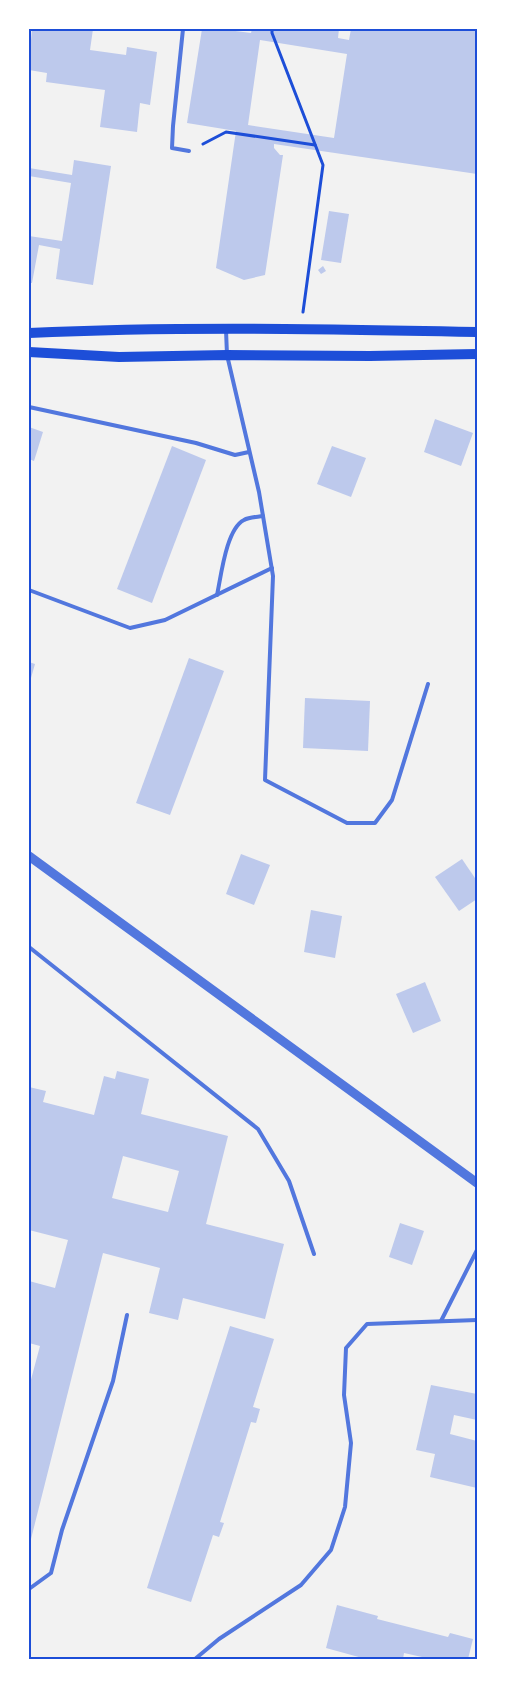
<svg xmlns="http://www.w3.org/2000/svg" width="506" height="1688" viewBox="0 0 506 1688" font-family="'Archivo Narrow',sans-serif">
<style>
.building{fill:#bdc9ec;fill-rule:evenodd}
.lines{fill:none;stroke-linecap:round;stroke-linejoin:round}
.path{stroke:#1d4ed8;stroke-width:3}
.service{stroke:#5277de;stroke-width:4}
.tertiary{stroke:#5277de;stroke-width:9}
.secondary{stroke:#1d4ed8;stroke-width:10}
.neatline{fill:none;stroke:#1d4ed8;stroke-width:2}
</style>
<rect width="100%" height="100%" fill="#f2f2f2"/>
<g class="building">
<polygon points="32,29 93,29 90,50 126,55 127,47 157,52 150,105 140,103 137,132 100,127 105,90 46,82 47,73 29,70 29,40 31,40"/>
<path d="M202,29H220L251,33L252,29H280L296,31L294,29H339L338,38L349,40L351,29H477V174L274,144V148L280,155H283L265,275L244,280L216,268L236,131L187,123ZM260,40L347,54L334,138L248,125Z"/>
<polygon points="74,160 111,166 93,285 56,279 60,249 39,245 32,283 29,283 29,236 62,241 71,183 29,176 29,168 72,175"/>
<polygon points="329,211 349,214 341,263 321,260"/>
<polygon points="323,266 326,271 321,274 318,270"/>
<polygon points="435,419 473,433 461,466 424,452"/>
<polygon points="29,427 43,432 34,461 29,459"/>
<polygon points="172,446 206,460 152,603 117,589"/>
<polygon points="332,446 366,458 351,497 317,484"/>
<polygon points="189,658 224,671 170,815 136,803"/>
<polygon points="29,662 35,664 29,685"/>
<polygon points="305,698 370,701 368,751 303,748"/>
<polygon points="241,854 270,865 254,905 226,894"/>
<polygon points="462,859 477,881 477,899 459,911 435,877"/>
<polygon points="311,910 342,916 335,958 304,952"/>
<polygon points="425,982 441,1021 413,1033 396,994"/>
<path d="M117,1071L149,1079L141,1114L228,1136L206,1224L284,1244L265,1319L183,1298L178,1320L149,1313L160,1268L103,1253L30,1543L29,1542V1387L40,1346L29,1343V1281L55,1288L68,1240L29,1230V1087L46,1091L43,1102L94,1115L104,1076L115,1079ZM123,1156L179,1171L168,1212L112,1198Z"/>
<polygon points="400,1223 424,1231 412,1265 389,1257"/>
<polygon points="230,1326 274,1339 253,1407 260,1409 256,1423 251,1422 220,1522 224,1523 219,1537 213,1535 191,1602 147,1588"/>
<polygon points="431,1385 477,1394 477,1420 454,1415 450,1434 477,1441 477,1488 430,1477 435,1454 416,1450"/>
<polygon points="337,1605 378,1616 377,1619 448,1637 450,1633 473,1639 468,1659 431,1659 404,1653 403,1659 366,1659 326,1648"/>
</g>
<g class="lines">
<g class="path">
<polyline points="272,29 272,33 323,165 303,312"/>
<polyline points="203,144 226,132 315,145"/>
</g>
<g class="service">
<polyline points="183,29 173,126 172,148 189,151"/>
<polyline points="226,330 227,355 259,492 273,576 265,780 347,823 375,823 392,800 428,684"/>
<polyline points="29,407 196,443 235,455 249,452"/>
<polyline points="29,590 130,628 165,620 272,568"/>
<path d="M217,595C221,577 226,529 244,520C249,517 257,517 263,516"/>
<polyline points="29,947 258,1129 289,1181 314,1254"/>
<polyline points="441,1321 477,1250"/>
<polyline points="29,1589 51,1573 62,1530 113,1381 127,1315"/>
<polyline points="195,1659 219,1639 301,1585 331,1550 345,1507 351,1443 344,1395 346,1348 367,1324 477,1320"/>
</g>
<polyline class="tertiary" points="29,856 477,1183"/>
<g class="secondary">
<path d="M29,333C178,326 328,329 477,332"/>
<polyline points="29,352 119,357 227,355 370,356 477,354"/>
</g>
</g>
<rect width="506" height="1688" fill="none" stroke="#ffffff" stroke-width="60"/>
<rect x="30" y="30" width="446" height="1628" class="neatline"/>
</svg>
